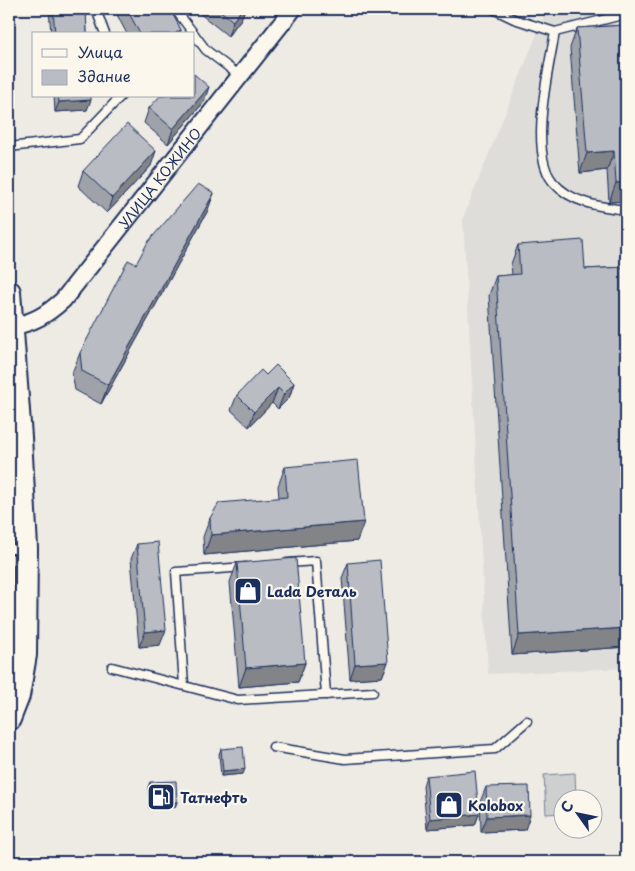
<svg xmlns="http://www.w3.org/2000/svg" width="635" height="871" viewBox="0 0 635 871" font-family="'Playpen Sans',sans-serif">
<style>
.built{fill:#deddda}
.green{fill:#cecfcf;stroke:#747f96}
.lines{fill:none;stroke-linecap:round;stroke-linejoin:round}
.lane-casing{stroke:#1b2f5e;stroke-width:11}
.street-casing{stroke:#1b2f5e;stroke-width:20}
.secondary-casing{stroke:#1b2f5e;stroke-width:26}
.lane{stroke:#fbf7ec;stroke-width:8}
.street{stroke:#fbf7ec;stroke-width:16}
.secondary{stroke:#fbf7ec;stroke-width:22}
.wall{fill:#9fa2a8;stroke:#1b2f5e}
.shaded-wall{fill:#828488;stroke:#1b2f5e}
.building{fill:#b9bcc3;stroke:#1b2f5e}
.labels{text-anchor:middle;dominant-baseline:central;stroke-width:4.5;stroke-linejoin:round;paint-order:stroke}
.street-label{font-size:14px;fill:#1b2f5e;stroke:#fbf7ec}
.poi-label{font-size:14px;font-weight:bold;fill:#1b2f5e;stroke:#fbf7ec;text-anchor:start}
</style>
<rect width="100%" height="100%" fill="#eeebe4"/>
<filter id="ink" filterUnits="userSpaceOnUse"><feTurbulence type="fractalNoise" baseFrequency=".02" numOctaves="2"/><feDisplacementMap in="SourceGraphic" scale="10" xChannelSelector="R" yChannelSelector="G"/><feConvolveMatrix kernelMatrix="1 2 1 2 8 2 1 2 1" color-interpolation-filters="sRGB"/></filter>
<g filter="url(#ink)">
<polygon class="built" points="547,9 626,9 626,668 488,674 463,218"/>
<g class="green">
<polygon points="9,454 10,454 15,542 9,538"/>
<polygon points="575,773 576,798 562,798 562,813 546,814 544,775"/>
</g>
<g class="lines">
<defs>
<g id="lane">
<polyline points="175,9 194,34"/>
<polyline points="493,9 514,19 555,32"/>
<polyline points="97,12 105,34"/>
<path d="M626,14L555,32C549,68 528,152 553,182C571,203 600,207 626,210"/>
<polyline points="194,34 206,50 240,76"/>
<polyline points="9,147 80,139 121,96"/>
<polyline points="9,549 24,549"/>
<polyline points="287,563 316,561 326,695"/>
<polyline points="112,667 238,700 373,692"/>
<polyline points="184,685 176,572 246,567"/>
<polyline points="273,747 345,759 495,749 527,721"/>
</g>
<g id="street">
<path id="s1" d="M11,327C34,322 45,316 63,300L293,9"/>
</g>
<polyline id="secondary" points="9,292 20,437 26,548 25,655 18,696 9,719"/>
</defs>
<use href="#lane" class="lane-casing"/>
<use href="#street" class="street-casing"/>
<use href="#secondary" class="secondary-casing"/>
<use href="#lane" class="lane"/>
<use href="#street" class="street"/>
<use href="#secondary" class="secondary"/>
</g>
<g class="wall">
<polygon points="49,9 86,9 87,34 51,34"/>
<polygon points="114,9 170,9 181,30 180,34 127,34"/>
<polygon points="194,9 245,9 241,19 228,36"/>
<polygon points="626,25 626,201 609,202 607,170 580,173 570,48 577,28"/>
<polygon points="54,96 91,96 87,110 55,112"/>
<polygon points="204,102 168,144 144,123 149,108"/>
<polygon points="151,166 107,213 78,186 83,171"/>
<polygon points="214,193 207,212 101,404 75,390 72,373 80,353 136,264"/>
<polygon points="518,245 585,269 626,267 626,647 512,655 489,295 496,276 512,275 511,264"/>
<polygon points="266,375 294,383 289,398 278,409 272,403 249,427 231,410 237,395"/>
<polygon points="285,467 357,541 204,555 203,537 210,518 279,498 278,486"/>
<polygon points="137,544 160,645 139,647 131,559"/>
<polygon points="237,563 305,663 298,682 239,687 230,582"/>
<polygon points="348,563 388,662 382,677 350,679 342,578"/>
<polygon points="221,749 243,774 221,776 219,754"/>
<polygon points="426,776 479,814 475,825 427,829 423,786"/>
<polygon points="150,782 177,802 175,807 149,808 148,787"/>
<polygon points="486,787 525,830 481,832 480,802"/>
</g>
<g class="shaded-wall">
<polygon points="242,9 245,9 241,19 228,36 233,21"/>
<polygon points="181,30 180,34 174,34"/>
<polygon points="209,87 204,102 168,144 173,129"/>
<polygon points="91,100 87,110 55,112 59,102"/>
<polygon points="156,151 151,166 107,213 112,198"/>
<polygon points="614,151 607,170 580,173 587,153"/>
<polygon points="626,182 626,201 609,202 616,183"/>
<polygon points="214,193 207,212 101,404 108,385"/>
<polygon points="294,383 289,398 278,409 284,394"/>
<polygon points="278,388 272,403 249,427 254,412"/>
<polygon points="364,522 357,541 204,555 211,535"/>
<polygon points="626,628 626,647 512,655 519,635"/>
<polygon points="166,630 160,645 139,647 145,632"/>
<polygon points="388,662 382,677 350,679 355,664"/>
<polygon points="305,663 298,682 239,687 246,668"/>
<polygon points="245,769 243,774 221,776 223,771"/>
<polygon points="177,802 175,807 149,808 151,803"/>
<polygon points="479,814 475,825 427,829 430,819"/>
<polygon points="530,815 525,830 481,832 487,817"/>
</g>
<g class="building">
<polygon points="53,9 86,9 87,34 55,34"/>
<polygon points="127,9 170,9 181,30 174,34 140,34"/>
<polygon points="218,9 242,9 233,21"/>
<polygon points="626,25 626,182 616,183 614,151 587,153 577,28"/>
<polygon points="194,74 209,87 173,129 149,108 160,96 194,96"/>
<polygon points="58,96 91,96 91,100 59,102"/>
<polygon points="127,124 156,151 112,198 83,171"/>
<polygon points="198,184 214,193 108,385 82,371 80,353 128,260 136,264 148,242"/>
<polygon points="583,240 585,269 626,267 626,628 519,635 496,276 520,274 518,245"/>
<polygon points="276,365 294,383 284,394 278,388 254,412 237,395 261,370 266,375"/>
<polygon points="358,460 364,522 211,535 210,518 219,503 287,497 285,467"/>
<polygon points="158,542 166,630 145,632 137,544"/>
<polygon points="296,558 305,663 246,668 237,563"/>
<polygon points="380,560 388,662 355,664 348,563"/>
<polygon points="243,747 245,769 223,771 221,749"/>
<polygon points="475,771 479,814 430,819 426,776"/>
<polygon points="176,781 177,802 151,803 150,782"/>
<polygon points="529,786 530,815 487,817 486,787"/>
</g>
</g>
<defs>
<symbol id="shop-square" viewBox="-11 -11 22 22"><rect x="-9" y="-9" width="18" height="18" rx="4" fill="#1b2f5e" stroke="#fbf7ec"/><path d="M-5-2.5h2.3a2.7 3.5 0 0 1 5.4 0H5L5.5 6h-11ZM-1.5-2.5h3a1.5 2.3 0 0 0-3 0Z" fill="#fff"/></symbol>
<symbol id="fuel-square" viewBox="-11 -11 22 22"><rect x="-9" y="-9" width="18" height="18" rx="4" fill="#1b2f5e" stroke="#fbf7ec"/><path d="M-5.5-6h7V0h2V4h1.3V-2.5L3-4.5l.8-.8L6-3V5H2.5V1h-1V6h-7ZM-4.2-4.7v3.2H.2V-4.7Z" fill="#fff"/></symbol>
</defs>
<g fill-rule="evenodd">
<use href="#shop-square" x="232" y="575" width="32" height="32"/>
<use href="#fuel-square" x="145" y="781" width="32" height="32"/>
<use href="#shop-square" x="433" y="789" width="32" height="32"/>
</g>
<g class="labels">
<g class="street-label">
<text stroke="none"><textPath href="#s1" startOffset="215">УЛИЦА КОЖИНО</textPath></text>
</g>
<g class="poi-label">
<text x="267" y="591">Lada Dеталь</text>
<text x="180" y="797">Татнефть</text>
<text x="468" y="805">Kolobox</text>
</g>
</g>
<rect width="635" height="871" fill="none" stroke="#fbf7ec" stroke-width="30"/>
<rect x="15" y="15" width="605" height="841" fill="none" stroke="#1b2f5e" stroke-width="2" filter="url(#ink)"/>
<rect x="32" y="32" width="162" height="65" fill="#fbf7ec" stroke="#a1a7b3"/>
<rect x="42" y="49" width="25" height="8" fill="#fbf7ec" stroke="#a1a7b3"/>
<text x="78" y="58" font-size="15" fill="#1b2f5e">Улица</text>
<rect x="42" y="70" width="25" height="15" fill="#b9bcc3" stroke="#a1a7b3"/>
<text x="78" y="82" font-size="15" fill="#1b2f5e">Здание</text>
<g transform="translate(578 814) rotate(303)"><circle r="24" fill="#fbf7ec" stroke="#a1a7b3"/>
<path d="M0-4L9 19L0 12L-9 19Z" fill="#1b2f5e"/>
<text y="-8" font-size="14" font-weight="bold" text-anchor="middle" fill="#1b2f5e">С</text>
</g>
</svg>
